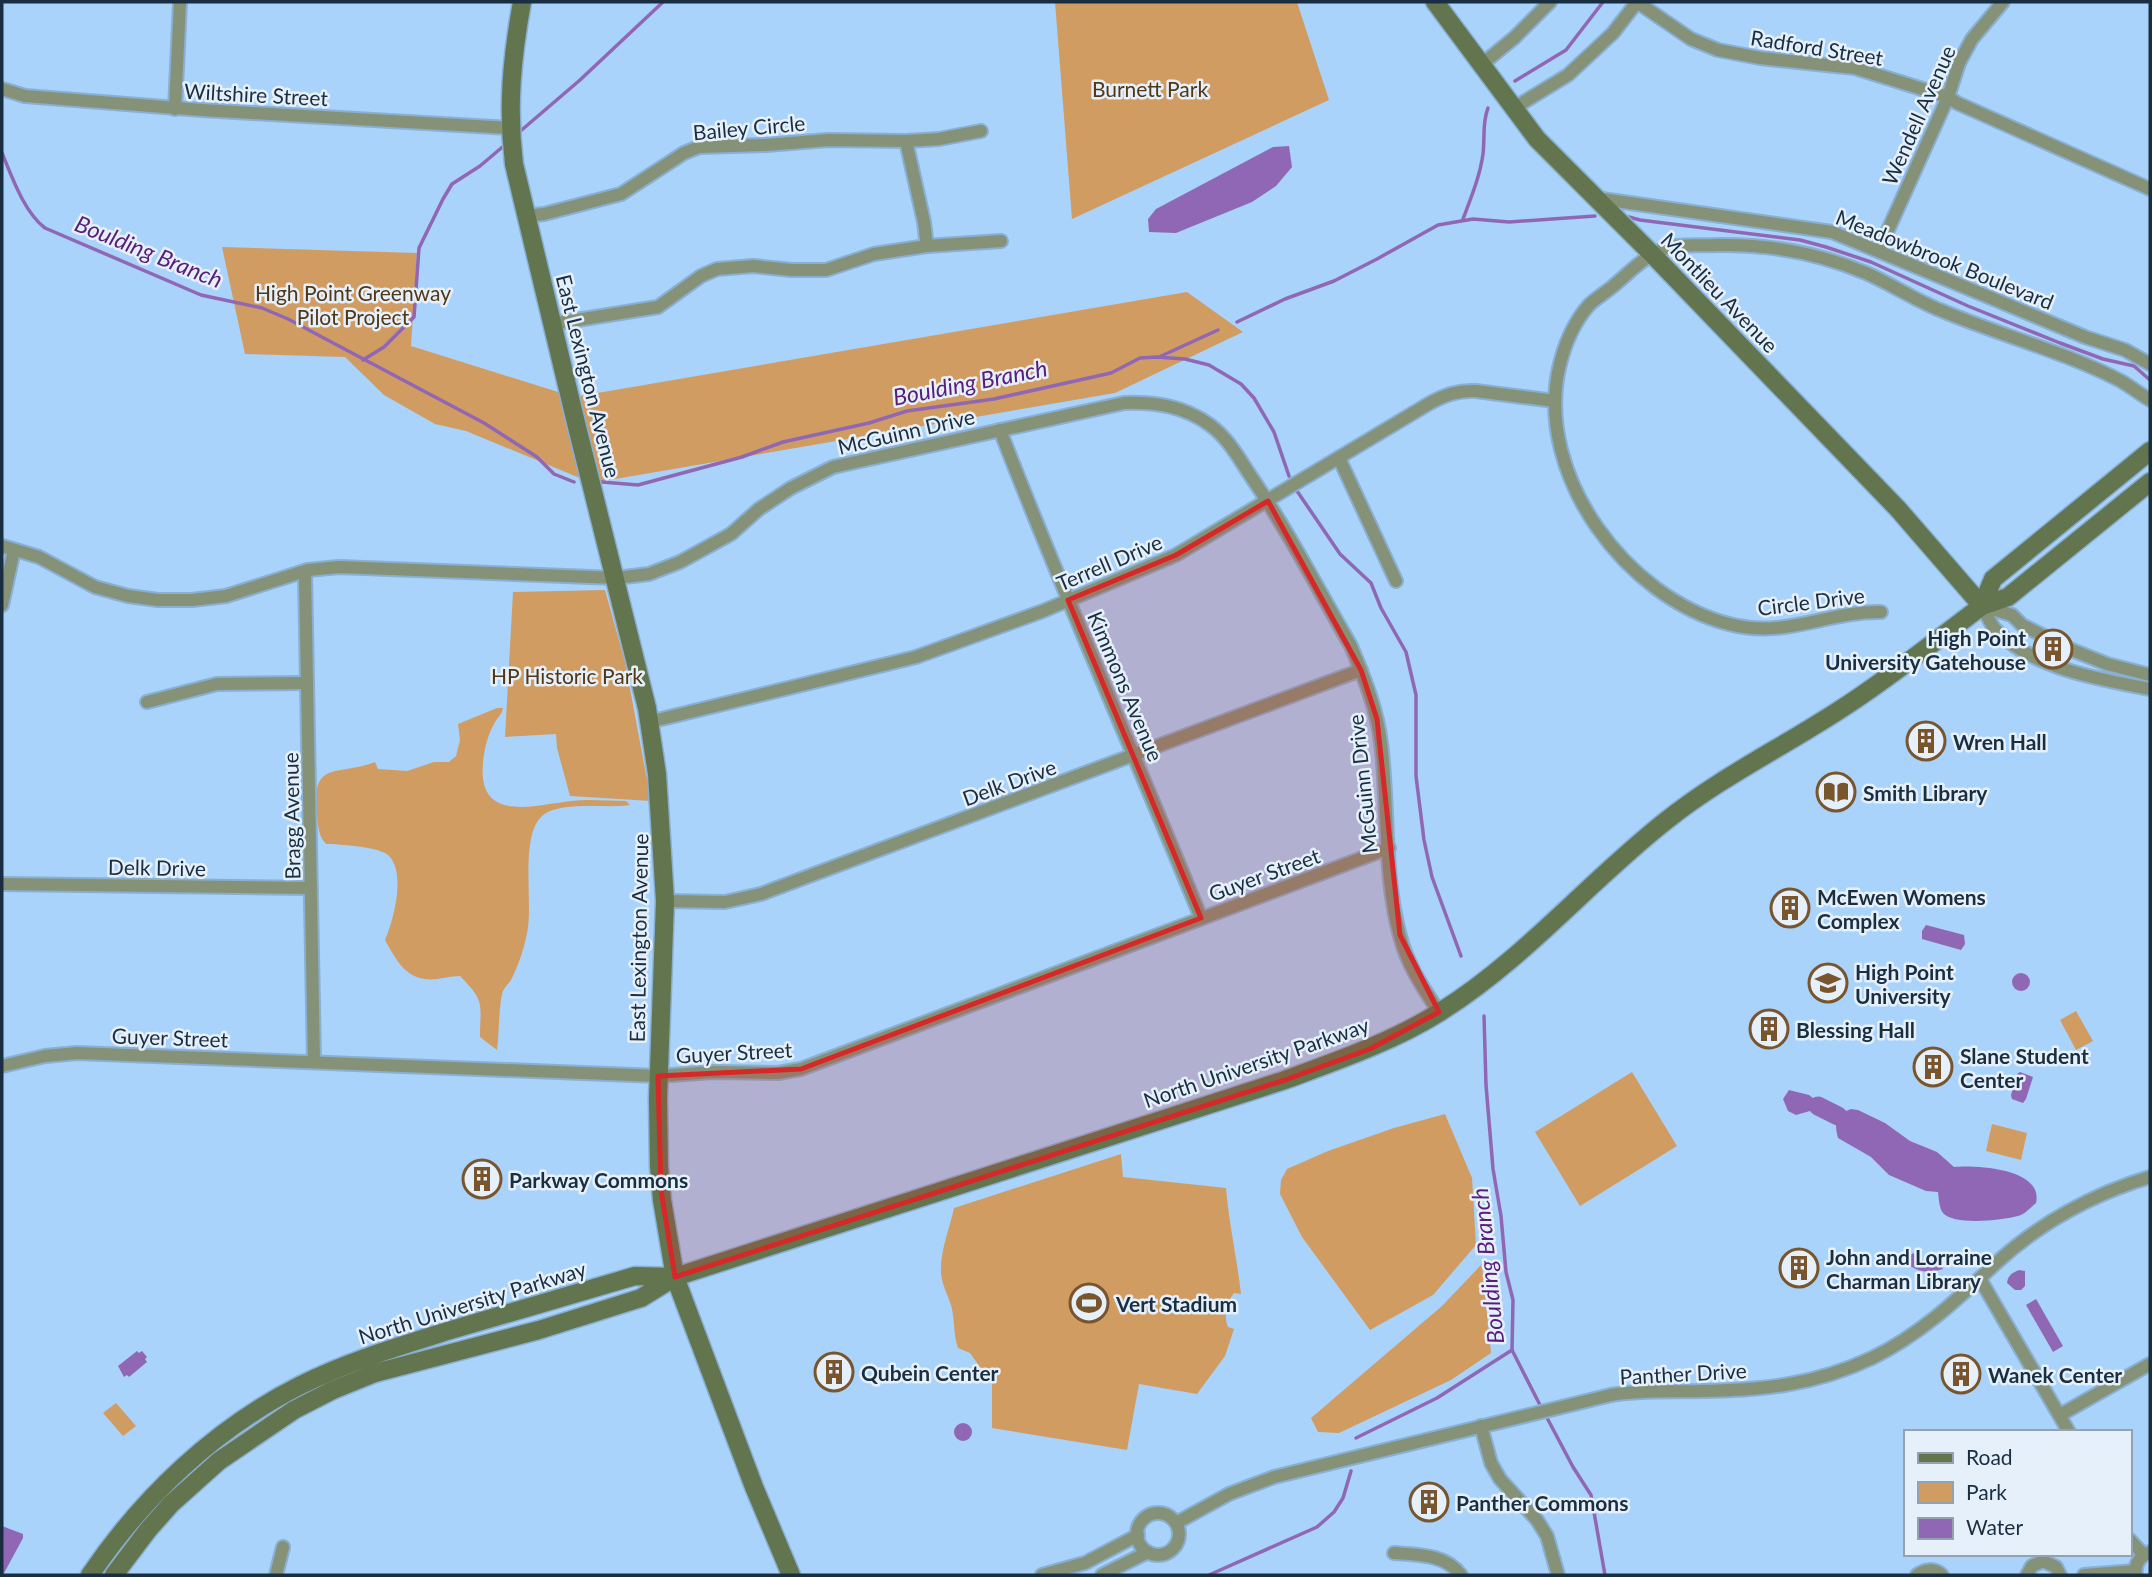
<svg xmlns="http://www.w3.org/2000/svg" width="2152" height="1577" viewBox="0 0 2152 1577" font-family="Lato,sans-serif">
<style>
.green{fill:#d19c62}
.water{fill:#9067b4}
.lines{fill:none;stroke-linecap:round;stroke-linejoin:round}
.stream{stroke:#9067b4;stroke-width:3.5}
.river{stroke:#9067b4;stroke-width:19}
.street-casing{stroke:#89afd2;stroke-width:16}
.secondary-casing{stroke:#89afd2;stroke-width:21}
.street{stroke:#869278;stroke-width:12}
.secondary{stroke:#63754e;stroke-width:18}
.marked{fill:#d62828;fill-opacity:0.2;stroke:#d62828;stroke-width:5;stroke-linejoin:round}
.labels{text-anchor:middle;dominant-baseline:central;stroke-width:5;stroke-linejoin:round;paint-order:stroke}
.street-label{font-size:21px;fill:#192e41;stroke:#e6f0fa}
.park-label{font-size:21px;fill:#523716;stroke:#e6f0fa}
.poi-label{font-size:21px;font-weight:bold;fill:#192e41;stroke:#e6f0fa;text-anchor:start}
.water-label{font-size:23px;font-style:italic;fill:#561d7b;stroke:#e6f0fa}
</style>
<rect width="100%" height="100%" fill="#a9d3fb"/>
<g class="green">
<polygon points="1055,2 1297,2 1329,100 1072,219"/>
<polygon points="222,247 417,253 411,346 574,397 1187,292 1243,332 1115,393 592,483 466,431 435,424 384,395 345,357 245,354"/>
<polygon points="605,590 625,662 651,801 570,796 557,748 556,734 505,737 513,592"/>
<path d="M497,708H503C502,714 498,717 495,722C488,734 484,749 483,763C477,824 535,805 571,801C589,799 608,801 626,801L630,805C607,809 558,800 541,817C521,837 532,900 528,927C526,943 519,964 512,978C510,983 505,986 503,991C499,1001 499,1036 497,1050L480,1037C480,1004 486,1002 460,976C449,976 435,981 425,979C403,976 395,957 385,940C394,920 408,866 385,853C375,847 338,844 326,844C318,836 318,825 317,813C312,759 336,777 375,762L378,769L407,771L434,762H449L456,756L460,740L458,724Z"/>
<polygon points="2076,1011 2093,1041 2076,1050 2060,1020"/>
<polygon points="1632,1072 1677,1146 1580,1206 1535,1132"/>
<polygon points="1445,1114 1472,1178 1476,1245 1433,1295 1370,1330 1302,1237 1280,1194 1281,1180 1287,1169 1328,1151 1394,1128"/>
<polygon points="1992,1124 2027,1133 2021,1160 1986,1151"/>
<path d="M1121,1154L1123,1177L1226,1188C1229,1224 1237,1258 1241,1294L1234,1293C1227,1302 1223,1315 1228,1327L1234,1329L1225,1356L1197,1394L1139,1384L1127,1450L992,1428V1371L980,1367L970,1353L958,1348C953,1334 955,1319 951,1305C947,1293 940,1281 941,1268C941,1249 950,1227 954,1208Z"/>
<polygon points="1482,1264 1491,1353 1451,1380 1339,1433 1318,1432 1311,1418 1442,1306"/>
<polygon points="116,1403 136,1426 123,1436 103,1413"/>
</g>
<g class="water">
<polygon points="1289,146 1292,167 1276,186 1252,202 1176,233 1149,232 1148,219 1156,209 1273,147"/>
<polygon points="1926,925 1964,935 1965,944 1961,950 1922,939 1922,931"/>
<circle cx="2021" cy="982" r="9"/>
<polygon points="2020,1072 2033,1077 2026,1099 2023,1103 2012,1099 2011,1095 2017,1074"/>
<polygon points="1789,1090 1809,1095 1818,1102 1817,1109 1796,1115 1788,1111 1783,1099"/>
<path d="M1851,1109L1858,1110L1885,1123L1910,1141L1937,1152L1954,1167C1975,1165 2044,1168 2036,1203C2030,1208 2025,1214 2018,1216C2003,1220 1954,1226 1943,1213C1939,1208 1939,1199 1938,1192L1926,1191L1889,1175L1871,1157L1838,1138C1834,1123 1835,1114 1851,1109Z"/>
<path d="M1913,1253L1924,1261L1938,1259L1943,1269C1928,1274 1916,1272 1904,1261Z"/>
<path d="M2019,1270L2025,1271V1286L2021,1290H2015L2007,1283C2008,1275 2012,1273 2019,1270Z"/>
<polygon points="2036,1299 2063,1346 2053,1352 2026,1305"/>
<polygon points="137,1351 139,1353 142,1351 147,1357 145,1359 147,1362 129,1377 127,1375 124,1377 118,1366"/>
<circle cx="963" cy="1432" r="9"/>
<polygon points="2,1526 23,1534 23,1538 3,1575"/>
</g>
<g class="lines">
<g class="stream">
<polyline points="1515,81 1566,50 1603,2"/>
<polyline points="517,134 580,80 663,2"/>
<path d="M2,153C12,177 24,212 45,228L201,295L262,308L288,319L484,423L537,457L554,474L574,482"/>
<polyline points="1629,217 1640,220 1800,240 1826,247 1871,262 1968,306 2060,343 2103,359 2134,366 2150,380"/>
<path d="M1463,219C1471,198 1480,176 1483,154C1485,138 1482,123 1488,108"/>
<polyline points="1237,322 1285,299 1334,281 1377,259 1438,225 1473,219 1509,222 1595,216"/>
<polyline points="1159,357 1218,330"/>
<polyline points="363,360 384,347 414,317 419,248 443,199 452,184 480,166 506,144"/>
<polyline points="602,482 638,485 742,457 783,442 869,423 907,411 994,399 1111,373 1140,358 1157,357 1185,359 1209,365 1241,384 1254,398 1274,432 1289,476"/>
<polyline points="1297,491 1340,554 1371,583 1381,608 1406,652 1416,695 1416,776 1424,840 1432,877 1461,956"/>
<polyline points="1484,1016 1486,1085 1493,1169 1501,1216 1506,1272 1513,1300 1512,1350 1541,1407"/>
<polyline points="1545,1414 1573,1467 1591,1495 1605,1575"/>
<polyline points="1356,1438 1437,1398 1512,1350"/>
<polyline points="1209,1575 1317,1527 1334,1512 1343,1498 1351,1471"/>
</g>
<polyline class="river" points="1818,1106 1838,1116"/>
<defs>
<g id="street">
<polyline points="1637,2 1691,39 1718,50 1760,58 1855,68 1948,97 1957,103 2150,189"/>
<polyline points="1481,65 1514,38 1550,2"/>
<polyline points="2,89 25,96 202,110 510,128"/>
<polyline points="1514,108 1568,75 1613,33 1637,2"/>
<polyline points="175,109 180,2"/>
<polyline points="906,141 939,139 981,131"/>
<polyline points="1595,198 1832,232 2085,337 2125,350 2150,364"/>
<polyline points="525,216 544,214 621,194 684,153 699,147 766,145 828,140 906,141 924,222 927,246 874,254 826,270 792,270 753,266 717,269 701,276 658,307 552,324"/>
<polyline points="927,246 1001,241"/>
<polyline points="1879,250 1948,97 1959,63 1972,39 2003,2"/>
<path d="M1000,430C1063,594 1135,755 1201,918"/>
<polyline points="1339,458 1396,581"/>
<path d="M2,546L39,557L95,587L128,596L158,600H192L226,596L308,570L339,567L616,578L649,574L680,562L731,534L759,509L791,488L833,467L1124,403C1156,402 1184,406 1210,425C1228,438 1238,457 1250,475C1287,529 1318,589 1351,646C1364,677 1377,709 1381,743C1389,806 1383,874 1400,936C1407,964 1423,988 1439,1012"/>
<polyline points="308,570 305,575 314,1062"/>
<polyline points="2,605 14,550"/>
<path d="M1982,606C1986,613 1990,623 1995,629C2032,669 2100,679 2150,689"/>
<polyline points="1982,606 2012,615 2022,625 2072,650 2107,664 2150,675"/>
<path d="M1881,612C1828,611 1785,639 1729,624C1627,598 1535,476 1559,368C1564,346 1574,322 1589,305C1596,298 1605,293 1612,287C1630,272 1647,253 1670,247C1684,244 1702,246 1717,245C1769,244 1818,253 1866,273C1891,284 1915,300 1940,310C1999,335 2063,351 2121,381C2131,387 2140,394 2150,400"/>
<polyline points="147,702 217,684 307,683"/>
<path d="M649,722L916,657L1043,611L1176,555L1430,403C1445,395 1458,390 1476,391L1555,401"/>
<polyline points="2,884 311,888"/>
<polyline points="665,901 725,902 761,894 1361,670"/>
<polyline points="2,1066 45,1056 77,1053 658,1076 713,1072 778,1073 801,1069 1389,848"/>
<polyline points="1980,1279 2069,1432"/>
<polyline points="2060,1415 2150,1364"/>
<polyline points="1481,1426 1491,1463 1500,1479 1537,1520 1547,1536 1558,1575"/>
<circle cx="1158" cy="1534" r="21"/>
<path d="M1176,1523L1229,1494L1274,1477L1611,1395C1641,1390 1671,1392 1701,1391C1763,1390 1815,1385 1872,1358C1918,1336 1957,1300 1994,1265C2038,1224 2093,1194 2150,1177"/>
<polyline points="2129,1539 2144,1555"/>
<path d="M1394,1553C1419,1555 1445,1554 1461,1575"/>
<polyline points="276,1575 283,1547"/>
<polyline points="1042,1575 1085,1563 1138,1535"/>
<polyline points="1102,1575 1148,1552"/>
<path d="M1917,1575C1925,1569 1934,1568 1942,1575"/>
<polyline points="2027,1575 2032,1566 2043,1561 2056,1567 2060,1575"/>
<polyline points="2084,1575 2135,1571"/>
<path d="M2136,1575C2134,1564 2140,1556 2150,1552"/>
</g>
<g id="secondary">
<path d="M522,2C512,58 507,106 514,164L577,427L647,708L657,774L665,901L658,1098L659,1166L662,1200L675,1277L754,1487L791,1575"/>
<polyline points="1435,2 1537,139 1652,254 1898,509 1982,606"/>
<polyline points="1982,606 1993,579 2150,451"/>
<path d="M90,1575C143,1497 215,1428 301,1385C349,1361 400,1346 451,1330C512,1312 573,1294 635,1276L675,1277"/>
<path d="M114,1575L148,1530L171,1504L219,1461L294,1410L333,1390L375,1373L539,1330L641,1298L675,1277L1285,1080C1339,1060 1392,1042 1440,1012C1525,959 1589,881 1667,820C1721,777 1783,747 1841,709C1890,678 1936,640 1982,606L2008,597L2150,482"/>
</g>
</defs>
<use href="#street" class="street-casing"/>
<use href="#secondary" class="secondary-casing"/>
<use href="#street" class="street"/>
<use href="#secondary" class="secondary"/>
</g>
<path class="marked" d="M1268,501L1361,670L1377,719L1400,935L1439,1012L1370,1049L1285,1080L675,1277L661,1190L658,1076L801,1069L1201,918L1068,600L1176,555Z"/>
<defs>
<symbol id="building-ring" viewBox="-11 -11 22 22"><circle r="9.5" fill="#e6f0fa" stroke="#78552d" stroke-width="1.5"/><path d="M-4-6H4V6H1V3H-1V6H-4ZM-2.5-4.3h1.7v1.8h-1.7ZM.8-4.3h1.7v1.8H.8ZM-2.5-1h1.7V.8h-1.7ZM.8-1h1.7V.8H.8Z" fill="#78552d"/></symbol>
<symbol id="library-ring" viewBox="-11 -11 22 22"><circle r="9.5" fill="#e6f0fa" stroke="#78552d" stroke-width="1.5"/><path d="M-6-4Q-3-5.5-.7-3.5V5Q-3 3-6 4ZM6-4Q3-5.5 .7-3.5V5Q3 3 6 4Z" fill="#78552d"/></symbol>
<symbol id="university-ring" viewBox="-11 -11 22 22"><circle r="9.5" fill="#e6f0fa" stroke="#78552d" stroke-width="1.5"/><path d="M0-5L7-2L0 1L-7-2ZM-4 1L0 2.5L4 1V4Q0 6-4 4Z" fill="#78552d"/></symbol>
<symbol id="stadium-ring" viewBox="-11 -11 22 22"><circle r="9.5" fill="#e6f0fa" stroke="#78552d" stroke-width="1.5"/><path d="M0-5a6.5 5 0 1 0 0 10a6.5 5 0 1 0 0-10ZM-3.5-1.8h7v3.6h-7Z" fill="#78552d"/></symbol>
</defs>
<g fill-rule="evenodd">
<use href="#building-ring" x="2031" y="627" width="44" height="44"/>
<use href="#building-ring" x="1904" y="719" width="44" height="44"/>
<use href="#library-ring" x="1814" y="770" width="44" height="44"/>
<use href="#building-ring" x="1768" y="886" width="44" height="44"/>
<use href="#university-ring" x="1806" y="961" width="44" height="44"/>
<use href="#building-ring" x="1747" y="1007" width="44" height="44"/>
<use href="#building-ring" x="1911" y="1045" width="44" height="44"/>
<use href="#building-ring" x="460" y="1157" width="44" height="44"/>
<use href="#building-ring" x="1777" y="1246" width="44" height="44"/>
<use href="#stadium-ring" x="1067" y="1281" width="44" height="44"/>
<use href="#building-ring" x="812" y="1350" width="44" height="44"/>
<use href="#building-ring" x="1939" y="1352" width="44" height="44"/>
<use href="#building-ring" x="1407" y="1480" width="44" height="44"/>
</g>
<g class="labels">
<g class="street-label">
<text transform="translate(1817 47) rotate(9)">Radford Street</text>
<text transform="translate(256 94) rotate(3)">Wiltshire Street</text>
<text transform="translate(1918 115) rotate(-66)">Wendell Avenue</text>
<text transform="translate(749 127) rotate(-5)">Bailey Circle</text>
<text transform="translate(1945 259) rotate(22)">Meadowbrook Boulevard</text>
<text transform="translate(1720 292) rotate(46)">Montlieu Avenue</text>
<text transform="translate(589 376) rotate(76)">East Lexington Avenue</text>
<text transform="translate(906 431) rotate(-13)">McGuinn Drive</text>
<text transform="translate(1109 562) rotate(-23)">Terrell Drive</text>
<text transform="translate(1811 601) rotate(-7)">Circle Drive</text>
<text transform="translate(1126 686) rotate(67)">Kimmons Avenue</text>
<text transform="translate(1009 782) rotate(-20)">Delk Drive</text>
<text transform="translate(1362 784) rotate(-96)">McGuinn Drive</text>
<text transform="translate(291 816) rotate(-91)">Bragg Avenue</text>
<text transform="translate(157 867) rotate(1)">Delk Drive</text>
<text transform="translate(1264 874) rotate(-20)">Guyer Street</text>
<text transform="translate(638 938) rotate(-89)">East Lexington Avenue</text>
<text transform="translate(170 1037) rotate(2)">Guyer Street</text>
<text transform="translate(734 1052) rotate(-3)">Guyer Street</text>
<text transform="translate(1256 1062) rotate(-19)">North University Parkway</text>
<text transform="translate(472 1302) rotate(-17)">North University Parkway</text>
<text transform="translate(1683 1373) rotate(-3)">Panther Drive</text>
</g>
<g class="park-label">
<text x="1150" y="88">Burnett Park</text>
<text x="353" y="292">High Point Greenway<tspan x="353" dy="24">Pilot Project</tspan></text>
<text x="567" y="675">HP Historic Park</text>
</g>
<g class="poi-label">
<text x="2026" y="637" text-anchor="end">High Point<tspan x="2026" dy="24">University Gatehouse</tspan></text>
<text x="1953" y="741">Wren Hall</text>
<text x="1863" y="792">Smith Library</text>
<text x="1817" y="896">McEwen Womens<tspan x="1817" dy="24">Complex</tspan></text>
<text x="1855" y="971">High Point<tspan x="1855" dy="24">University</tspan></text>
<text x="1796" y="1029">Blessing Hall</text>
<text x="1960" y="1055">Slane Student<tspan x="1960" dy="24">Center</tspan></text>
<text x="509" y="1179">Parkway Commons</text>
<text x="1826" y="1256">John and Lorraine<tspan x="1826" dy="24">Charman Library</tspan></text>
<text x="1116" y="1303">Vert Stadium</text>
<text x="861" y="1372">Qubein Center</text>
<text x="1988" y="1374">Wanek Center</text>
<text x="1456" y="1502">Panther Commons</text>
</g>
<g class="water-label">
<text transform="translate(149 251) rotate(22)">Boulding Branch</text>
<text transform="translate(970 382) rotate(-11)">Boulding Branch</text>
<text transform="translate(1487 1266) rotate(-96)">Boulding Branch</text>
</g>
</g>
<rect width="2152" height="1577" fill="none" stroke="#192e41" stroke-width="7"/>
<rect x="1904" y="1430" width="228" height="126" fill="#e6f0fa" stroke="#94a2b0" stroke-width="2"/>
<rect x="1918" y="1453" width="35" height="10" fill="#63754e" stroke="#94a2b0" stroke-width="2"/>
<text x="1966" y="1465" font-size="21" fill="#192e41">Road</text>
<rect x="1918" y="1482" width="35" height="21" fill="#d19c62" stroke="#94a2b0" stroke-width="2"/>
<text x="1966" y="1500" font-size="21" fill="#192e41">Park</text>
<rect x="1918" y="1518" width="35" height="21" fill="#9067b4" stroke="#94a2b0" stroke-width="2"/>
<text x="1966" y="1535" font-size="21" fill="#192e41">Water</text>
</svg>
